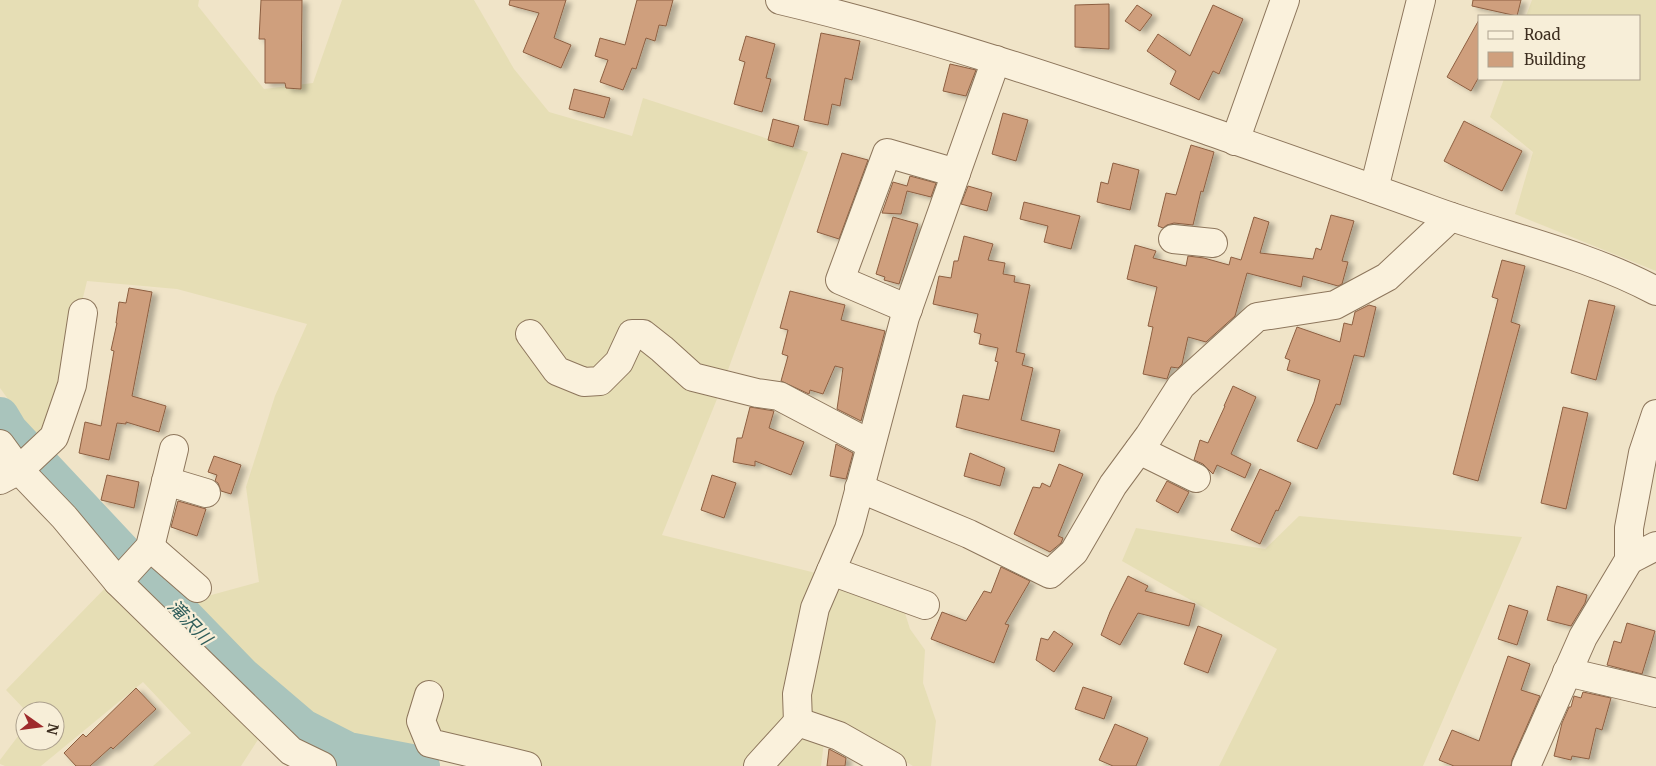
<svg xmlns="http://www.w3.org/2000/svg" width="1656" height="766" viewBox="0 0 1656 766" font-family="Merriweather,'Noto Sans JP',serif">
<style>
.farmland{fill:#e6deb5}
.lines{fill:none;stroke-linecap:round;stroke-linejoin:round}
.river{stroke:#a9c4bc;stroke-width:38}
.building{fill:#cf9f7d;stroke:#8d5f41;filter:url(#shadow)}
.minor-casing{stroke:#8d765c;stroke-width:30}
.minor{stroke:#faf1dc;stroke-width:28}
.labels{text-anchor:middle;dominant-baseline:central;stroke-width:4.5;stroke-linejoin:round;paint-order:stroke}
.water-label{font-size:18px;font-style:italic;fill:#2f5d5a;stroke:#f7eed8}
</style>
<defs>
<filter id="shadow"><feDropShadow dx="5.5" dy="3" stdDeviation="2.5" flood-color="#0004"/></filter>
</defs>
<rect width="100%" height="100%" fill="#f0e4c8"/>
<g class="farmland">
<polygon points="0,0 199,0 198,6 264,89 313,83 342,0 474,0 514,69 549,112 632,136 643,98 808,152 721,389 662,535 820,574 789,687 783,723 747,766 463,766 453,757 381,746 328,728 302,707 201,614 193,600 259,582 246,487 275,396 307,324 177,289 87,281 52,425 34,435 0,388"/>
<polygon points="1532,0 1656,0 1656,271 1515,214 1533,152 1490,117 1504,79 1640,79 1640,16 1526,16"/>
<polygon points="1299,516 1522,537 1423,766 1219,766 1277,649 1122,561 1136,528 1265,549"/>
<polygon points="832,580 904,610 910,629 925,650 923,683 936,721 931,766 913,766 861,735 810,712 809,685"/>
<polygon points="110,583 261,735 241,766 153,766 191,733 143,682 41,766 5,766 0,764 0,760 25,727 25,741 55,741 55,711 26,711 6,690"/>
<polygon points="795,733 824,742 821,766 766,766"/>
</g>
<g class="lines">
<polyline class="river" points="0,416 9,431 147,578 242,676 303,728 348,751 411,763 421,766"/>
</g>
<g class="building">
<polygon points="261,0 302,0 301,89 286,88 285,83 265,83 265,39 259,39"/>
<polygon points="510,0 566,0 554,38 571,45 561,68 523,52 539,13 509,5"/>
<polygon points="637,0 673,0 666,26 659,25 655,41 646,38 636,69 632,68 623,90 600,82 608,60 595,56 600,38 625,45"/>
<polygon points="1473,0 1521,0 1517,16 1472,6"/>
<polygon points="1109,4 1109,49 1075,47 1075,5"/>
<polygon points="1137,5 1152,15 1140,31 1125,21"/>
<polygon points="1213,5 1243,19 1219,74 1213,71 1199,100 1170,84 1176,71 1147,51 1158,34 1190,56"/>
<polygon points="1480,18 1480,75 1471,91 1447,77"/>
<polygon points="821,33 860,41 852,80 845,78 840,106 832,104 828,125 804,120"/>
<polygon points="746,36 775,44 766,78 771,79 762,112 734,104 745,62 739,60"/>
<polygon points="950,64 976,70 966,96 943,91"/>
<polygon points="574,89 610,98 604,118 569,109"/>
<polygon points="1003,113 1028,120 1016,161 992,154"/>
<polygon points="773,119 799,126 793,147 768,140"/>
<polygon points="1464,121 1522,151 1502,191 1444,161"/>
<polygon points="1191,145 1214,152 1203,192 1201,191 1193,225 1174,223 1167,225 1163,228 1158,226 1166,193 1176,195"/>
<polygon points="842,153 868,160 839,239 817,232"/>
<polygon points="1113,163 1139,170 1130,210 1097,202 1101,182 1108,184"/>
<polygon points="910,176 936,183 931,197 907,191 901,214 882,213 893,182 907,186"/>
<polygon points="968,186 992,193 987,211 961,204"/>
<polygon points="1024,202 1080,216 1071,249 1044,242 1048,226 1020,219"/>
<polygon points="1331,215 1354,221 1342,261 1348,262 1342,284 1338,286 1303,276 1301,287 1247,273 1235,316 1206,342 1188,337 1182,364 1178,368 1171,367 1167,379 1143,374 1153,327 1148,326 1157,287 1127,279 1135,245 1156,251 1153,258 1186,266 1188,256 1204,258 1229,265 1231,257 1241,260 1254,217 1269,222 1260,253 1313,259 1316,248 1321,250"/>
<polygon points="893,217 918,224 899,284 884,280 885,277 876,274"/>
<polygon points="964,236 993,244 988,260 1005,263 1003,274 1015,276 1014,282 1030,285 1016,352 1025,354 1022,365 1033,368 1021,420 1060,430 1054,452 956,427 963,395 989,400 998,362 995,361 998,348 979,344 981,334 974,332 978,314 933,304 939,276 951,278 954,261 958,261"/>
<polygon points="1502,260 1525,266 1511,322 1520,325 1478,481 1453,474 1498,299 1492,297"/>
<polygon points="129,288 152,292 132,396 166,406 159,432 126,422 126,424 117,423 109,460 79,453 85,422 101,426 114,351 111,350 117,323 116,323 119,302 126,303"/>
<polygon points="790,291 845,305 841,320 885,331 861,421 837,409 843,368 835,366 823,394 810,390 809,394 781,381 788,356 782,354 788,330 780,328"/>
<polygon points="1589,300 1615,306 1596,380 1571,373"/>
<polygon points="1369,305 1376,307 1364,357 1354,355 1340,405 1336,404 1317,449 1297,441 1314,402 1320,380 1287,370 1290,360 1285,358 1297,327 1340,342 1344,323 1352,325 1355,312"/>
<polygon points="1233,386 1256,397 1231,454 1251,464 1245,478 1217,465 1213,474 1203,464 1194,460 1200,440 1208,443 1225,406 1224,406"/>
<polygon points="750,407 774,411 769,428 804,442 791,475 755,461 755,466 733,462 737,438 742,438"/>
<polygon points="1563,407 1588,413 1566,509 1541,503"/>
<polygon points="836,444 853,453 846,479 830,476"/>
<polygon points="970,453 1005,468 1000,486 964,476"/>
<polygon points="214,456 241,465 231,494 221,491 218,483 215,481 217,475 208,472"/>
<polygon points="1059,464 1083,474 1058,536 1063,538 1061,543 1050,552 1014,534 1033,487 1040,488 1042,483 1050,487"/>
<polygon points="1260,469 1291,483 1278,511 1276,510 1260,544 1231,530"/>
<polygon points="107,475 139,482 134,508 101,500"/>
<polygon points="712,475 736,483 724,518 701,510"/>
<polygon points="1167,481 1189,492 1178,513 1156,501"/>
<polygon points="178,501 206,509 197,536 171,527"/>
<polygon points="1001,567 1030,581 1005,624 1009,625 994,663 931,639 942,612 966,621 984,591 991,593"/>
<polygon points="1128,576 1148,586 1145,591 1195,604 1189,626 1138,613 1120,645 1101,635 1110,612"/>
<polygon points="1557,586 1587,595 1585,603 1571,626 1547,620"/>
<polygon points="1509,605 1528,611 1517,645 1498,639"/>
<polygon points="1627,623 1655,631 1642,674 1607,665 1614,641 1621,643"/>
<polygon points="1198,626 1222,635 1208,673 1184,664"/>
<polygon points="1054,631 1073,644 1054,672 1036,660 1041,638 1048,640"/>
<polygon points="1508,656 1530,664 1521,690 1540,696 1512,760 1511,766 1454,766 1439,760 1452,730 1479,741"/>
<polygon points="1083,687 1112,697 1104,719 1075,709"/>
<polygon points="136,688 156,709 113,749 111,747 90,766 76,766 64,753 83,734 86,737"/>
<polygon points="1583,692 1611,698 1602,730 1596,728 1589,759 1572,756 1571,760 1554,756 1562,723 1569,707 1571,707 1574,696 1581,698"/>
<polygon points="1115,724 1148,738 1136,766 1113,766 1099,760"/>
<polygon points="829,749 846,758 845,766 827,766"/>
</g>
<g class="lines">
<defs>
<g id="minor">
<path d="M780,0C924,34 1066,82 1206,130C1280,156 1355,182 1429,209C1504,237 1585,253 1656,291"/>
<polyline points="1235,141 1285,0"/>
<polyline points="1374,189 1421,0"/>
<polyline points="1173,239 1213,243"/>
<polyline points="908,309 840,280 887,153 956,173"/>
<polyline points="530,334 557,371 584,382 600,381 619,362 632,334 643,334 662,349 693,377 757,393 779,396 870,444"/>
<polyline points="0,444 19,470 64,517 118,582 291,751 322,766"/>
<polyline points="1139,450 1196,478"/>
<polyline points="0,480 19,470 54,437 72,385 83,313"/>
<polyline points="166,481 206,493"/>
<polyline points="859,488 969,534 1050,574 1074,552 1113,485 1149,436 1181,386 1257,317 1335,305 1387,277 1451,217"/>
<polyline points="150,547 197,588"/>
<polyline points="1629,560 1656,546"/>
<polyline points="831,571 925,605"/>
<polyline points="118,582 150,547 174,449"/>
<polyline points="1567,672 1656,693"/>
<polyline points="429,695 421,721 430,743 527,766"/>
<polyline points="798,722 797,694 815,608 849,529 905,317 996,60"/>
<polyline points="758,766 798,722 839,736 892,766"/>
<polyline points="1526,766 1583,637 1629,560 1629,528 1643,453 1656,414"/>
</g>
</defs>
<use href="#minor" class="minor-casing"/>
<use href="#minor" class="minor"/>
</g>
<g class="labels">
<g class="water-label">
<text transform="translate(190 622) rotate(46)">滝沢川</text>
</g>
</g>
<rect x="1478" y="15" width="162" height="65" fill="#f7eed8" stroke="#ada18e"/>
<rect x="1488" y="31" width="25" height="8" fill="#faf1dc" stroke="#ada18e"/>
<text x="1524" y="40" font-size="15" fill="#3d2e20">Road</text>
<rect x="1488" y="52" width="25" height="15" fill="#cf9f7d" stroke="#ada18e"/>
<text x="1524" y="65" font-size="15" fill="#3d2e20">Building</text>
<g transform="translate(40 726) rotate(104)"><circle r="24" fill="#f7eed8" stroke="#ada18e"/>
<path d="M0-4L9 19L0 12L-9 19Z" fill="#9e2a2b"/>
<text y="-8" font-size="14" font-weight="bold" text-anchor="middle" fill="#3d2e20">N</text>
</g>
</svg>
